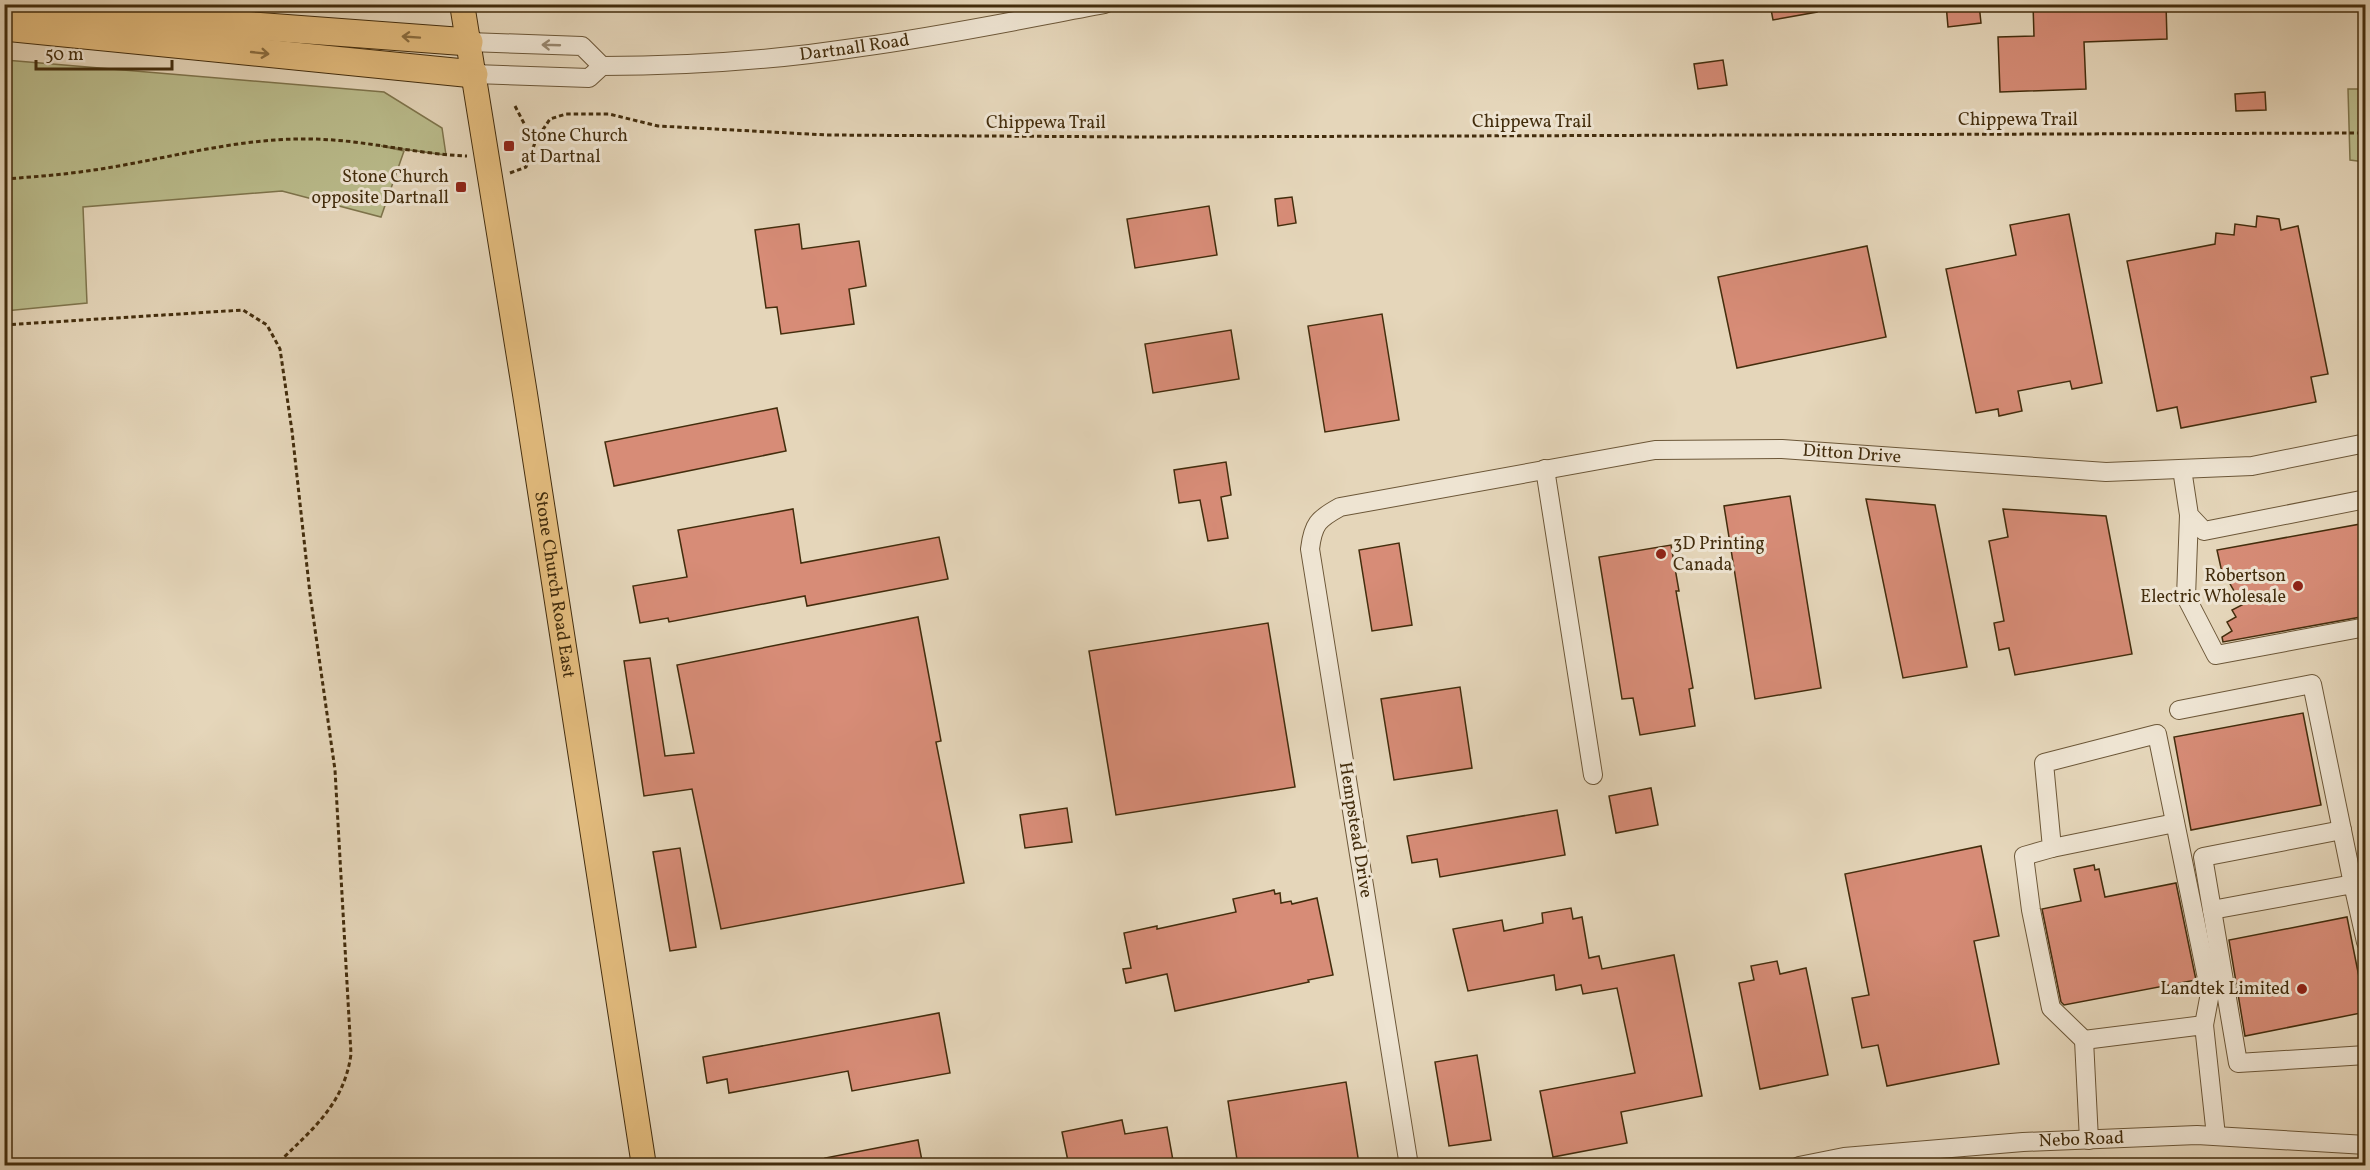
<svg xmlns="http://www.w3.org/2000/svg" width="2370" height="1170" viewBox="0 0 2370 1170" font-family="Vollkorn,serif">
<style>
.green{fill:#babc8c;stroke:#7e744c;stroke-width:1.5}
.building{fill:#d78c77;stroke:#432d0d;stroke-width:1.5}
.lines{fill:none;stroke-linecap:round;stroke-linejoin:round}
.minor-casing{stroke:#6c5738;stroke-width:20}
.major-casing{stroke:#432d0d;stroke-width:26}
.highway-casing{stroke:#432d0d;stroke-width:29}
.path{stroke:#432d0d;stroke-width:3;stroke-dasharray:4.5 3;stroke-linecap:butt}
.minor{stroke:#eee4d2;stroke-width:18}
.major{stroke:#e2bb7d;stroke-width:24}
.highway{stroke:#e2bb7d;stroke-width:27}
.oneway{stroke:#8b6d3f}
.oneway2{stroke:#988870}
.poi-dot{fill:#8f2418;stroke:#eee4d2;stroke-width:2}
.labels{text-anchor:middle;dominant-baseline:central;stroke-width:6;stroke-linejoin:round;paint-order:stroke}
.street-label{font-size:18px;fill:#432d0d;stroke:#eee4d2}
.poi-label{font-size:18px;fill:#432d0d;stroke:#eee4d2;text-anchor:end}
</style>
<rect width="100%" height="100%" fill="#e5d6ba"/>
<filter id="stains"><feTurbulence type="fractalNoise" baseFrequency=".00333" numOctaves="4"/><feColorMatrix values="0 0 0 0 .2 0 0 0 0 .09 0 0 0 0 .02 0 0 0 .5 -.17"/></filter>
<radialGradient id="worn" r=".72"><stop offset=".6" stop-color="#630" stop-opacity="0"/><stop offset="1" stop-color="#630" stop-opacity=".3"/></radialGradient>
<g class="green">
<polygon points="5,60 384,92 442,128 446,155 381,146 404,151 381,217 282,191 83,207 87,303 5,311"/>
<polygon points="2348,89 2365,89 2365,162 2350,160"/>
</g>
<g class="building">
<polygon points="1770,4 1817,4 1817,12 1773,20"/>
<polygon points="1946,4 1979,4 1981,23 1948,27"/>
<polygon points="2033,4 2166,4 2167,39 2084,42 2086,89 2000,92 1998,37 2034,36"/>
<polygon points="1723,60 1727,85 1698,89 1694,64"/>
<polygon points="2265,92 2266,110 2236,111 2235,94"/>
<polygon points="1292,197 1296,223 1278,226 1275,199"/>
<polygon points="1209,206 1217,255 1135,268 1127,219"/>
<polygon points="2069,214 2102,383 2072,389 2070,381 2018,391 2022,411 1999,416 1998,409 1976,413 1946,269 2016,255 2010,225"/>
<polygon points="2257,216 2279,219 2281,230 2298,226 2328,374 2311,377 2316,402 2181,428 2177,407 2157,411 2127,261 2215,244 2216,233 2234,235 2235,224 2256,227"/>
<polygon points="799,224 802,249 859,241 866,286 849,289 854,324 781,334 777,307 766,308 755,230"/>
<polygon points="1867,246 1886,337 1737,368 1718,277"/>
<polygon points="1382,314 1399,420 1325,432 1308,326"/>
<polygon points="1231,330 1239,379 1153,393 1145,344"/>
<polygon points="777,408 786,451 614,486 605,442"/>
<polygon points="1226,462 1231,495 1221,497 1228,538 1208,541 1200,500 1179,503 1174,470"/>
<polygon points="1790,496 1821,688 1755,699 1724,506"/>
<polygon points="1866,499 1935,505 1967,667 1903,678"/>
<polygon points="793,509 801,563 939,537 948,579 807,606 805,596 669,622 668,618 640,623 633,586 687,577 678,530"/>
<polygon points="2003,509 2106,516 2132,654 2015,675 2009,648 1999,650 1994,623 2004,621 1989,541 2008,537"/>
<polygon points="2366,523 2366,616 2223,642 2222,637 2232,631 2227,622 2236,617 2232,610 2242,605 2221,568 2217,550"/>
<polygon points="1399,543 1412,625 1372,631 1359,550"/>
<polygon points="1671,545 1679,591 1676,591 1693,688 1689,689 1695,726 1640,735 1633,698 1622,699 1599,557"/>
<polygon points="918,617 941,741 936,742 964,883 721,929 692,789 644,796 624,661 650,658 665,756 694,753 677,665"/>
<polygon points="1268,623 1295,787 1116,815 1089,651"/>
<polygon points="1460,687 1472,768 1394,780 1381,699"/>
<polygon points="2303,713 2321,805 2191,830 2174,737"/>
<polygon points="1651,788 1658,825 1616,833 1609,796"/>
<polygon points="1067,808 1072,842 1025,848 1020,815"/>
<polygon points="1557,810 1565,855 1440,877 1437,859 1412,863 1407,836"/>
<polygon points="1981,846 1999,936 1974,941 1999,1064 1887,1086 1878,1045 1862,1048 1852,998 1869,995 1845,874"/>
<polygon points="680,848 696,947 670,951 653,852"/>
<polygon points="2094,865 2095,870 2099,869 2105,897 2176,883 2196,980 2064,1005 2061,1002 2042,909 2081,901 2074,869"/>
<polygon points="1274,890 1275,894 1280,893 1281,903 1291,901 1292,904 1317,898 1333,975 1308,980 1309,982 1175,1011 1167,974 1126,983 1123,969 1131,968 1124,933 1157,926 1157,929 1236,912 1233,899"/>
<polygon points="1571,908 1573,919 1582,917 1589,958 1599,956 1602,969 1674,955 1702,1096 1621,1112 1627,1143 1553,1157 1540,1091 1635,1073 1617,988 1583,994 1581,985 1556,990 1554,975 1468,991 1453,929 1502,920 1504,931 1543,923 1542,913"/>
<polygon points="2347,917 2366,1012 2245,1036 2229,940"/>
<polygon points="1777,961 1780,974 1806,968 1828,1075 1760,1089 1739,983 1754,980 1751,966"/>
<polygon points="939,1013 950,1073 852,1091 848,1071 729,1093 727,1079 707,1083 703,1057"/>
<polygon points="1477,1055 1491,1140 1449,1146 1435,1062"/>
<polygon points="1346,1082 1359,1164 1348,1166 1238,1166 1228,1101"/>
<polygon points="1122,1120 1125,1134 1167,1127 1174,1166 1069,1166 1062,1132"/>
<polygon points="918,1140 923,1166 826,1166 825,1158"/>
</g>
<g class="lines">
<defs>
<g id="minor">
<polyline points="469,42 582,46 602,66"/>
<path id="s1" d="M474,74L589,78L602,66C688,66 776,60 861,47C943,36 1024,19 1105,4"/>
<polyline points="1545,469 1593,775"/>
<polyline points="2182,469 2189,515 2204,531 2366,499"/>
<polyline points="2189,515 2186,597 2216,655 2366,627"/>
<polyline points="2179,710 2312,684 2353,884"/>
<polyline points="2342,830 2203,857 2238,1063 2366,1055"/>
<polyline points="2052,848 2175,823"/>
<polyline points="2212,910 2353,884 2366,942"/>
<polyline points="2084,1040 2051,1008 2031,910 2024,856 2052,848 2044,763 2157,734 2210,993 2204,1025"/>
<polyline points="2089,1140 2084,1040 2204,1025 2216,1136"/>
<path id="s2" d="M1409,1166L1310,549C1313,524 1318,519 1340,507L1655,450L1782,449L2106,472L2252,466L2366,443"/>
<path id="s3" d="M1799,1166L1844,1157L2023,1142L2197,1135L2366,1145"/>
</g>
<g id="major">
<path id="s4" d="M462,4L525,394L644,1166"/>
</g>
<g id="highway">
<polyline points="4,6 60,14 147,18 469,42"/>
<polyline points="4,27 474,74"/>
</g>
</defs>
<use href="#minor" class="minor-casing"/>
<use href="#major" class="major-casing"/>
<use href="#highway" class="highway-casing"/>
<g class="path">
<polyline points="494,4 495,9"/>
<polyline points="515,106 529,133 536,140 550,119 566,114 609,114 658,126 827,135 1143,137 2366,133"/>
<polyline points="510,173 526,167 536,140"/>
<path d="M4,179C32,177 59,175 87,171C160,161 233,138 308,139C362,139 414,154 467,156"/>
<path d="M4,325L243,310L267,325L280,349L292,431L310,594L335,770L351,1054C344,1106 310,1131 275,1166"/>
</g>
<use href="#minor" class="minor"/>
<use href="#major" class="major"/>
<use href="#highway" class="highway"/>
</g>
<defs><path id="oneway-shaft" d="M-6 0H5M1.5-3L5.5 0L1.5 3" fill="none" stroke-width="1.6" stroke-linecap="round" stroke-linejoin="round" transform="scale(1.5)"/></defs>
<g class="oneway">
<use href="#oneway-shaft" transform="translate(411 37) rotate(-176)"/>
<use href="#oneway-shaft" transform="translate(260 53) rotate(6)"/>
</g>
<use class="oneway2" href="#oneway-shaft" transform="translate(551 45) rotate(-178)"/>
<g class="poi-dot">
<rect x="503" y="140" width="12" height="12" rx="3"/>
<rect x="455" y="181" width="12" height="12" rx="3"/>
<circle cx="1661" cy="554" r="6"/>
<circle cx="2298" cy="586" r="6"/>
<circle cx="2302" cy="989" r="6"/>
</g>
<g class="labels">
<g class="street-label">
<text stroke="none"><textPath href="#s1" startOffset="386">Dartnall Road</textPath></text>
<text x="2018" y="120">Chippewa Trail</text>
<text x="1532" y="122">Chippewa Trail</text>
<text x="1046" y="123">Chippewa Trail</text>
<text stroke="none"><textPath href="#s2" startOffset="1197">Ditton Drive</textPath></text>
<text stroke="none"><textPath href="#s4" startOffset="588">Stone Church Road East</textPath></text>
<text transform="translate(1355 830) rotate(81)">Hempstead Drive</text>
<text stroke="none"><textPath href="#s3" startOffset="284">Nebo Road</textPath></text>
</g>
<g class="poi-label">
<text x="521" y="136" text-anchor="start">Stone Church<tspan x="521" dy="21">at Dartnal</tspan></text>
<text x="449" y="177">Stone Church<tspan x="449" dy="21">opposite Dartnall</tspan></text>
<text x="1673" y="544" text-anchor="start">3D Printing<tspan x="1673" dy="21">Canada</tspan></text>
<text x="2286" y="576">Robertson<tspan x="2286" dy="21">Electric Wholesale</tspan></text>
<text x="2290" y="989">Landtek Limited</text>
</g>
</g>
<rect width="2370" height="1170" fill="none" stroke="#e5d6ba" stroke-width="24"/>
<rect x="6" y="6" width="2358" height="1158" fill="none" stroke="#432d0d" stroke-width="3"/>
<rect x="12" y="12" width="2346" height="1146" fill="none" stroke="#432d0d" stroke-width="1.5"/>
<path d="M36 60v9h136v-9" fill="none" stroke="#432d0d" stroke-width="3"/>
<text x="45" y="60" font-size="18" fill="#432d0d" stroke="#eee4d2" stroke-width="4.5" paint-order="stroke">50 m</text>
<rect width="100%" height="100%" filter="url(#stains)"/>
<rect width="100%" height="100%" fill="url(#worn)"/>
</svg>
